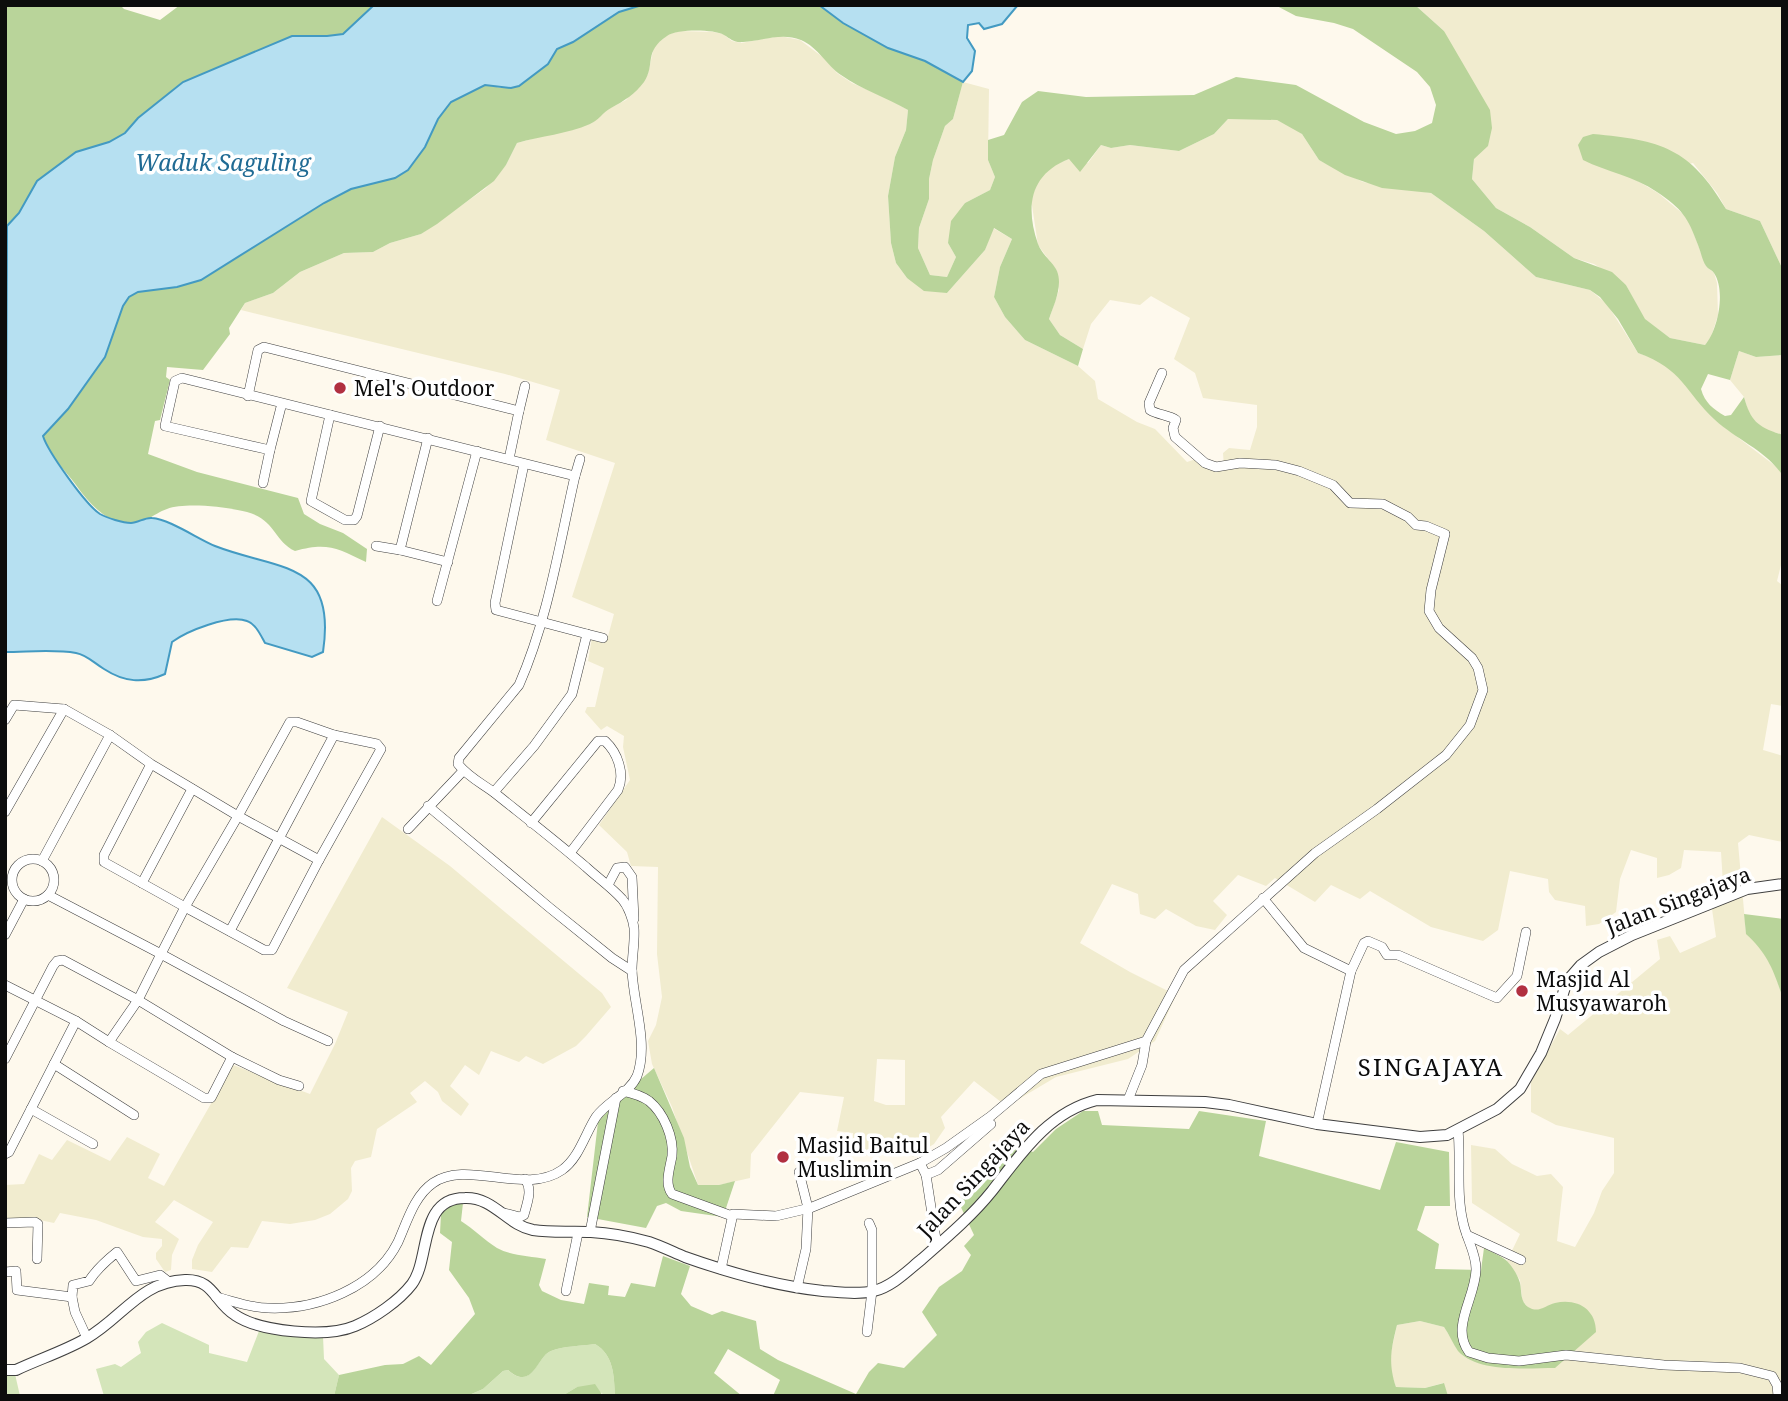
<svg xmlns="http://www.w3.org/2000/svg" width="1788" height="1401" viewBox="0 0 1788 1401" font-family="'Noto Serif',serif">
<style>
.farmland{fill:#f1eccf;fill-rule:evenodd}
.green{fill:#d4e5ba}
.forest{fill:#b9d49a}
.water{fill:#b6e0f1;stroke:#439ac2;stroke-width:2}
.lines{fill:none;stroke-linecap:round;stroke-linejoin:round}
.minor-casing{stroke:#3f3f3f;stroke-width:10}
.tertiary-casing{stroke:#3f3f3f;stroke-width:12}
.minor{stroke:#fff;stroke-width:9}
.tertiary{stroke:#fff;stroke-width:10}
.poi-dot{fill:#b13041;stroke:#fff;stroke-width:2.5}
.labels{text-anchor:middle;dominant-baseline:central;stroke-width:7;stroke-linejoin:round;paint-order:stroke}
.poi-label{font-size:21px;fill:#0c0c0c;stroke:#fff;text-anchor:start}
.street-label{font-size:21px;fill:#0c0c0c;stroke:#fff}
.water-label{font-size:23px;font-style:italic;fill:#206b94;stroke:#fff}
.quarter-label{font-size:24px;letter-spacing:2px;fill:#0c0c0c;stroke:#fff}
</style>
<rect width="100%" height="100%" fill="#fef9ed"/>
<g class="farmland">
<polygon points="1415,5 1783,5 1783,270 1760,221 1726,209 1717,193 1693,163 1631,177 1658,193 1688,218 1706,266 1714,273 1717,283 1718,315 1711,337 1705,345 1670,338 1644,319 1626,285 1594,264 1574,258 1530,227 1496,208 1472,179 1474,159 1444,31"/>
<path d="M680,31L714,32L723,34L732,41L741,43L780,36L800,40L824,58L837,73L852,83L891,100L908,110L906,130L895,157L888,196L891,243L896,263L907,278L947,293L985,250L993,228L1012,239L1000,267L994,297L1005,317L1025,340L1078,366L1095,381L1098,399L1137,422L1155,429L1187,462L1196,459L1224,467L1223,453L1229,448L1250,450L1257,427V405L1203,398L1195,373L1174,359L1190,318L1151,296L1140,305L1110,300L1091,324L1083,349L1060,335L1049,319L1059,290L1057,271L1038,245L1031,199L1039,179L1054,165L1069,159L1088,163L1101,145L1111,148L1130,145L1179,151L1214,134L1228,119L1237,117L1277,120L1294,128L1302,134L1319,160L1363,182L1431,193L1484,231L1536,277L1590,290L1607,304L1638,353L1658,360L1667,366L1689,388L1715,420L1778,468L1783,476V557L1777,581L1783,586V706L1771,704L1763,750L1783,756V842L1749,835L1738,843L1746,933L1760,947L1772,965L1783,999V1396H1448L1443,1383L1425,1388L1396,1387L1390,1369L1391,1352L1397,1325L1420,1321L1444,1327L1459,1351L1557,1303L1537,1311L1528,1308L1522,1300L1520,1280L1507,1261L1520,1234L1472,1203L1471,1145L1495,1149L1512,1164L1537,1176L1551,1174L1563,1187L1557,1241L1575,1247L1594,1213L1602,1191L1614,1173V1138L1556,1125L1531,1112V1082L1560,1029L1568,1035L1660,959L1657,940L1670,936L1680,953L1716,937L1709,888L1723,884L1721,852L1684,850L1681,868L1669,875L1657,878V858L1631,850L1620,879L1616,912L1599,924L1586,926L1585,906L1555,900L1549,892L1548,879L1510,871L1498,930L1483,941L1431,927L1370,891L1360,899L1331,885L1315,902L1275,878L1266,886L1238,875L1213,901L1227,915L1215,930L1196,926L1166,909L1155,919L1140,914L1138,894L1112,884L1080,943L1130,972L1176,995L1155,1041L1128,1059L1056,1077L1012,1103L1001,1102L974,1081L941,1117L945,1128L934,1144L913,1157L903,1149L868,1156L853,1149V1133L837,1131L844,1097L800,1092L751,1154L750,1178L719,1185H698L672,1107L652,1064L648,1041L656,1025L662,997L657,954L658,867L631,866L627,852L599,825L630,780L623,747L624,736L607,726L601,730L585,712L587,707H595L604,668L588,661L592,637L607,640L614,614L572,597L615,463L546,440L560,390L505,374L241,310L245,303L273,293L300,272L344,253L373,252L390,243L421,234L486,188L506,165L517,143L592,123L608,109L626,100L648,74L654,46L669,34ZM877,1059L905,1060V1105H886L874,1101Z"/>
<polygon points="963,82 989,89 988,160 995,177 990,190 965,203 948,243 956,257 947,277 930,275 918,248 919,228 929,199 929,179 933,160 945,126 953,119"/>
<polygon points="1739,351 1756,357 1783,355 1783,435 1763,429 1749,415 1744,397 1730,380"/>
<polygon points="382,817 450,866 602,993 611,1007 586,1036 576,1046 543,1064 526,1056 519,1062 491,1051 479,1075 465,1065 450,1086 469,1104 461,1116 442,1101 438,1092 425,1081 410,1093 417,1102 377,1129 371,1157 355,1161 351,1168 352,1191 348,1199 330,1214 315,1220 290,1224 262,1221 248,1248 231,1247 212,1272 192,1269 192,1260 198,1245 213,1222 174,1200 155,1222 179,1239 172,1255 171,1270 165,1272 156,1259 156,1253 162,1246 162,1239 143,1237 96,1220 60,1213 54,1223 30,1218 5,1219 5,1185 24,1184 39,1154 52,1160 67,1140 110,1161 127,1137 160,1154 148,1178 164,1186 233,1065 310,1094 335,1044 348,1012 287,988"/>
</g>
<g class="green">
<polygon points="162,1323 209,1345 209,1353 247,1362 259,1331 323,1336 324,1359 339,1375 334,1396 104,1396 96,1369 115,1364 121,1367 141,1353 138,1342 146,1332"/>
<path d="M595,1344C614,1355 614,1376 615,1396H603L602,1393L577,1387L562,1396H467L483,1389L503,1371L508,1370C532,1392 537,1356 551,1351C564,1346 581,1346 595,1344Z"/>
<polygon points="15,1374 20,1396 5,1396 5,1375"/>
</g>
<g class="forest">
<polygon points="5,5 120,5 124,9 160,20 180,5 374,5 343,34 327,36 292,36 183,82 138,118 125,133 109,142 76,152 37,181 19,213 5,229"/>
<path d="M642,5H819L843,23L888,48L925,61L963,82L953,119L945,126L933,160L929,179V199L919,228L918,248L930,275L947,277L956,257L948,243L951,221L965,203L990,190L995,177L988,160V140L1004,135L1022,102L1038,91L1086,97L1194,95L1236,77L1296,85L1364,122L1396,134L1415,131L1432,123L1436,105L1430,87L1417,72L1353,29L1334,23L1296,16L1275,5H1415L1444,31L1490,110L1492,128L1488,146L1474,159L1472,179L1496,208L1530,227L1574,258L1612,272L1626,285L1645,319L1670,338L1705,345C1718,330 1726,291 1714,273C1712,270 1708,269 1706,266C1702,260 1701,252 1698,245C1688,217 1682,209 1657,192C1634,176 1607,172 1583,160L1578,145L1583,137L1593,134C1661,140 1690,148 1726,209L1760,221L1783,270V355L1756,357L1739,351L1730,380L1708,374L1701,389C1705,403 1713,409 1725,416L1731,415L1744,397C1751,422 1758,427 1783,435V476C1767,451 1737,440 1715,420C1685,392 1683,369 1638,353L1618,319L1600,297L1590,290L1536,277L1484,231L1431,193L1382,188L1345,175L1319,160L1302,134L1277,120L1228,119L1214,134L1179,151L1130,145L1111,148L1101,145L1080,172L1069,159C1030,174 1025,207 1038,244C1042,255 1053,262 1057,271C1063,286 1054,305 1049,319L1060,335L1083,349L1078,366L1025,340L1005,317L994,297L1000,267L1012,239L994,228L985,250L947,293L924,291L907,278L896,263L891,243L888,196L895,157L906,130L908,110C886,97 862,90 841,75C827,66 818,47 801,40C781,32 763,41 743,42C734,43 731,39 724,35C713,29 677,29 667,36C643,52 656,64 644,82C635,94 624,101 611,108C603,112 598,121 590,124C567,134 541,136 517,143L506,165L494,181L437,224L421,234L390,243L373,252L344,253L300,272L273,293L245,303L229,328L230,334L203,370L167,367L166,377L170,380L160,420L155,421L148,454L197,472L298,498L304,514L320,524L343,533L367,549L366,562C337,548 327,542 295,551C273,540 276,520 247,512C228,507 185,502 167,509C160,511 154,516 147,519C114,531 94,510 76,485C65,470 49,455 43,436L68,409L105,358L123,306L129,297L138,292L177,287L201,280L323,203L351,189L395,178L408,170L425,147L438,119L451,102L485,85L502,88L548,64L557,49L573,42L619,12Z"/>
<path d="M1744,914L1783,919V999C1774,971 1768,954 1746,934Z"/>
<polygon points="654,1068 684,1138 690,1167 698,1185 719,1185 735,1181 723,1217 681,1211 666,1203 657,1206 646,1228 587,1217 598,1122 620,1097"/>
<path d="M1083,1111H1098L1102,1125L1189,1129L1199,1111L1266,1121L1259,1156L1380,1190L1396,1142L1449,1152L1450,1206H1425L1417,1230L1439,1244L1435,1269L1481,1270L1484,1248C1491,1252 1502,1256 1507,1261C1511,1265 1517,1274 1519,1280C1523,1289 1518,1302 1530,1308C1539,1313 1546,1305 1555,1303C1577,1298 1596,1309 1596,1332L1555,1368C1527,1368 1478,1373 1458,1351C1453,1344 1449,1334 1444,1327L1420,1321L1397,1325C1391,1349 1388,1363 1396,1387L1425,1388L1444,1383L1448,1396H773L780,1380L728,1349L714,1373L742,1396H615C614,1376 614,1355 595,1344C581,1346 564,1346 551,1351C537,1356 533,1392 508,1370L503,1371L483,1389L467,1396H334L339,1375L385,1365L403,1364L419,1356L431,1365L475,1314L469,1298L449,1270L452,1242L440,1233L441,1214L453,1204L463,1203L461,1221C474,1229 484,1240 497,1248C512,1256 530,1256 546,1259L539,1285L542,1291L561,1300L584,1304L589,1283L609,1286L608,1295L625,1297L631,1283L655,1287L663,1256L690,1266L681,1294L691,1306L712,1315L722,1311L756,1321L760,1349L778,1360L856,1394L869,1372L878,1363L904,1368L937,1335L922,1312L939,1287L962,1271L971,1255L964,1246L974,1235L959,1203L971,1179L1014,1144L1033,1152L1056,1129Z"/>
<polygon points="595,1384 603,1396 562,1396 577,1387"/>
</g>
<g class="water">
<path d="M374,5H642L619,12L573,42L557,49L548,64L519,86L511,88L485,85L451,102L438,119L425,147L408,170L395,178L351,189L324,203L201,280L177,287L138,292L129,297L123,306L105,357L68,409L43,436C48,452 86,505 100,514C107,518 123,523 131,523C138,523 145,517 152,518C169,519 198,539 215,546C279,571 337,559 323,652L312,657L265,643C261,636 256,624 247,621C229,614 187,631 172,642L165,674C143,684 124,682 104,669C94,663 87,655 76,653C54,649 28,652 5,652L7,226L19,213L37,181L76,152L109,142L125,133L138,118L183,82L292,36H327L343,34Z"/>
<polygon points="819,5 1018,5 1002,24 984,29 979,23 968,25 967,38 975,51 972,71 963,82 925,61 888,48 843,23"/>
</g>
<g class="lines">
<defs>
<g id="minor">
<polyline points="248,396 258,350 264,347 519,411 509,459"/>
<polyline points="519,411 525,386"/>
<polyline points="330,415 311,501 345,520 354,520 357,516 380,426"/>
<polyline points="428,438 400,550 448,562"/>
<polyline points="575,476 580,459"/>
<polyline points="263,483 270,450"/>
<polyline points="376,546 400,550"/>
<polyline points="437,601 477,451"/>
<polyline points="587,634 603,638"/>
<polyline points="5,720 14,705 64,709"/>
<polygon points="290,722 297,722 334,735 377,744 381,749 319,860 238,816"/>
<polyline points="494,792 534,746 572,694 587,634 496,610 495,603 524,464"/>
<polyline points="428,806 550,908 612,958 632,971"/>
<polyline points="5,812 64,709 110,735"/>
<path d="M531,823L598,741H605C618,753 625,774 618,790L570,853"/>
<polyline points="408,829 463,771"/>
<circle cx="33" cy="880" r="21"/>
<polyline points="42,861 110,735 151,764 238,816 185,907 104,862 104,855 151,764"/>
<polyline points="142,883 192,789"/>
<polyline points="608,885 617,868 625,867 632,877 634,919"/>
<polyline points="48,895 161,954 185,907 264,950 272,950 319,860"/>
<polyline points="1263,898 1304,948 1351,971"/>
<polyline points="230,931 334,735"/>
<polyline points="5,935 24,899"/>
<polyline points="5,985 76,1021 109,1042"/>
<polyline points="232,1057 279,1080 299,1086"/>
<polyline points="5,1059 53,966 57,961 63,960 138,1000 109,1042 204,1098 211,1098 232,1057 138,1000 161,954 284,1021 328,1041"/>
<polyline points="54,1064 134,1115"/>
<path d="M623,1091C632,1093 642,1096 649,1101C664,1113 674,1138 672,1156C670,1168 664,1184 672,1194L732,1216"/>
<path d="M1128,1100L1142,1065L1146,1041L1184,970L1315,853L1377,809L1446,755L1470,725L1483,690L1478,668L1472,658L1439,628L1429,611L1431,590L1445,534L1426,526L1416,525L1408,517L1383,504L1350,503L1333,485L1299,471L1276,465L1240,463L1216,467L1205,463L1175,437L1173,428L1176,420C1169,415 1158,415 1150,410L1149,403L1162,373"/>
<polyline points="31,1109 93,1144"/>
<polyline points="1317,1124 1351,971 1364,943 1368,941 1382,947 1387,955 1398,955 1497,998 1517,976 1526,932"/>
<path d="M1458,1130C1461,1160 1456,1193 1463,1222C1466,1238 1476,1252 1476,1269C1476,1297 1450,1327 1469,1352L1488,1358L1519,1361L1566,1355L1664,1365L1740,1368L1772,1376L1777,1385L1778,1396"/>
<polyline points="5,1154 9,1152 76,1021"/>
<polyline points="920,1163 926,1175 938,1170 991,1124"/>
<polyline points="926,1175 937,1246"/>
<path d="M504,1213L520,1217L524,1215C527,1203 533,1190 525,1179"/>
<polyline points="5,1223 35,1222 38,1224 37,1259"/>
<polyline points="590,1232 616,1098"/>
<polyline points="1467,1235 1521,1260"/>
<polyline points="721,1269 733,1214 776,1216 810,1208 920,1163 946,1148 991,1116 1041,1074 1146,1041"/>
<path d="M5,1272L16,1271L17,1290L72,1297L73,1285L89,1281C96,1270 107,1260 117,1252L136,1281L160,1275L169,1282"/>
<polyline points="797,1288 806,1249 808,1208 799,1172"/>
<polyline points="566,1291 578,1233"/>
<polyline points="72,1297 75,1312 87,1338"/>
<path d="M216,1297C233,1301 250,1308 268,1308C317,1310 375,1288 398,1242C407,1222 414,1196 433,1183C467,1159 525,1196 562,1170C579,1158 585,1134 596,1117C606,1102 630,1093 637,1076C649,1044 633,1003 632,970C632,956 635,942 634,928C633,919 628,906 622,899C611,887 598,878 586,867C557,842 526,818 496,794C483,784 468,777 458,764L459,758L519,685C548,619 559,546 575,476L182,378L175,381L165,426L270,450L282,403"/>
<polyline points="867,1332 872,1291 872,1230 869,1223"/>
</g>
<path id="tertiary" d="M5,1370H16C39,1359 65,1351 87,1338C122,1318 141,1281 185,1280C214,1279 214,1302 235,1315C260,1332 327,1338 355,1326C374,1318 399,1301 412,1284C431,1258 418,1198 465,1198C494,1197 507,1225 533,1230C552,1233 572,1231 591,1232C610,1233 631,1237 649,1242C661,1246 673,1252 685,1257C730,1273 775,1286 823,1291C840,1292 857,1295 874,1291C893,1286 907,1271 922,1259C946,1238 972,1216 992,1191C1020,1155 1048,1112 1097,1100L1205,1102L1229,1105L1317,1124L1420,1137L1447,1135L1497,1109L1520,1089L1541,1053L1555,1019L1567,981L1581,965L1599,952L1632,935L1747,889L1783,884"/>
</defs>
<use href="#minor" class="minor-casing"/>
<use href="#tertiary" class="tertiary-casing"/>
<use href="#minor" class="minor"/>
<use href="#tertiary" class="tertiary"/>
</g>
<g class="poi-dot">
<circle cx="340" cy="388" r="7"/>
<circle cx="1522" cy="991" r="7"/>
<circle cx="783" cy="1157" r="7"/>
</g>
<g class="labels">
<g class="poi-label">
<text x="354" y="388">Mel's Outdoor</text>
<text x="1536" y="979">Masjid Al<tspan x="1536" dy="24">Musyawaroh</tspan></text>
<text x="797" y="1145">Masjid Baitul<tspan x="797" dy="24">Muslimin</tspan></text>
</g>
<g class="street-label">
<text transform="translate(1678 900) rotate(-21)">Jalan Singajaya</text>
<text transform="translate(973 1178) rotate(-47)">Jalan Singajaya</text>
</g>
<g class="water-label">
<text x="223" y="162">Waduk Saguling</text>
</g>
<g class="quarter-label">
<text x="1431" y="1066">SINGAJAYA</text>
</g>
</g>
<rect width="1788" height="1401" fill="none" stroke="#0c0c0c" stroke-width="14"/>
</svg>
